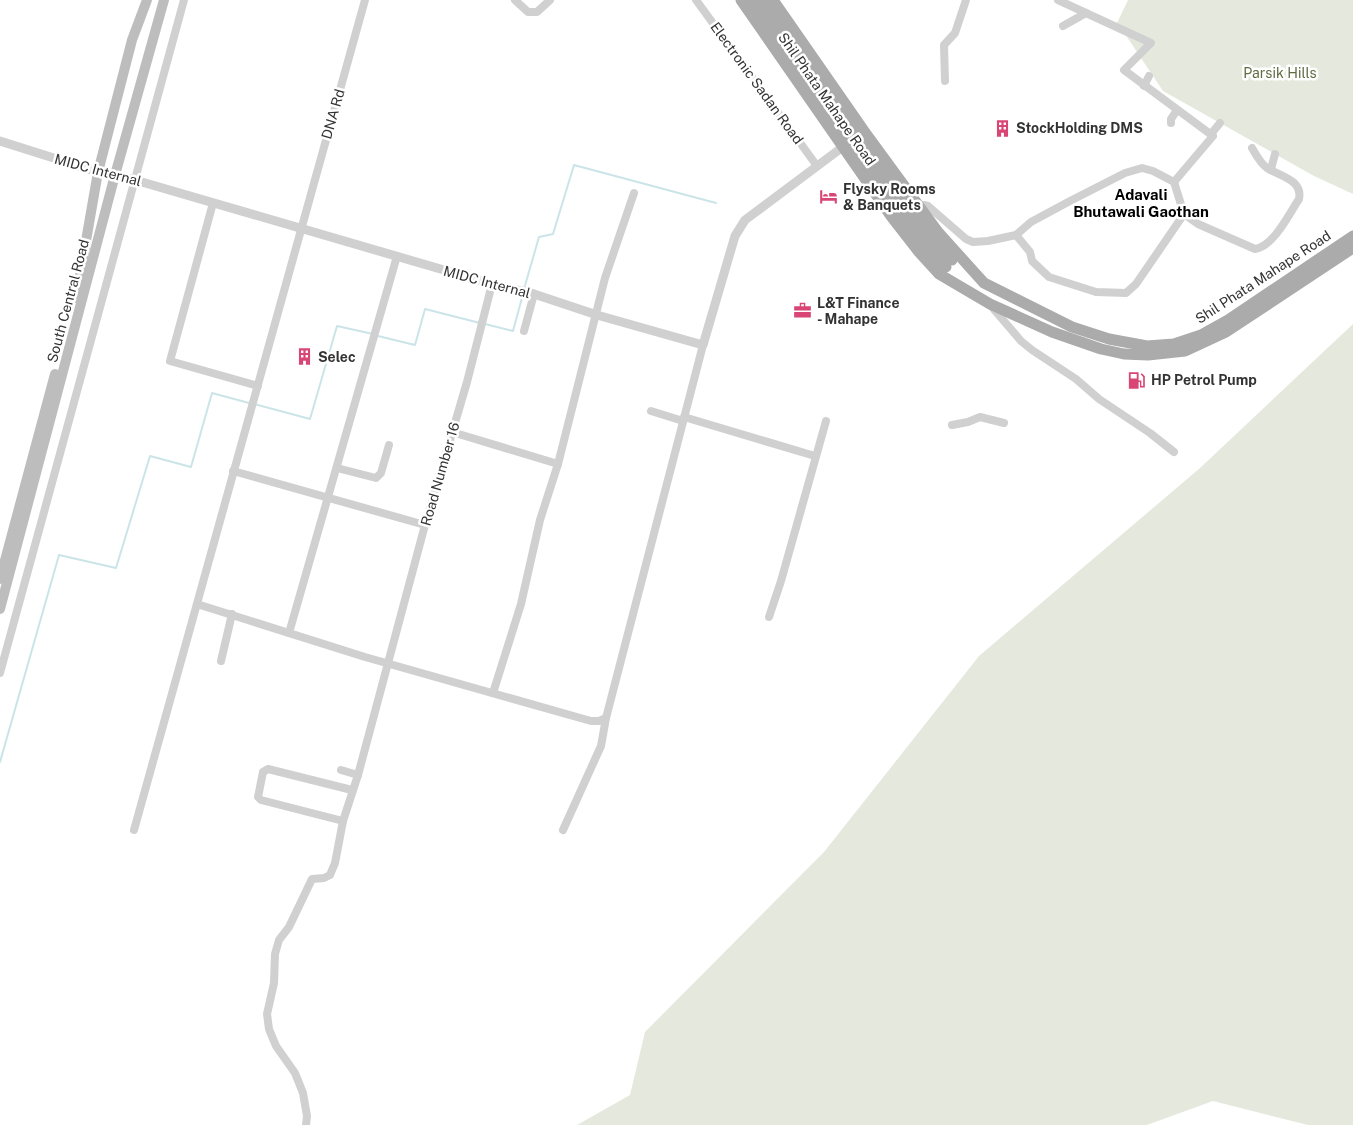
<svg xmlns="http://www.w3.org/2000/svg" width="1353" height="1125" viewBox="0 0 1353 1125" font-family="'Public Sans',sans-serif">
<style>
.green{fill:#e5e9dd}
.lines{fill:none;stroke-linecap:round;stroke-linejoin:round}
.stream{stroke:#cbe4e8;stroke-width:2}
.minor{stroke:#d0d0d0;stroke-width:8}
.tertiary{stroke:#d0d0d0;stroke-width:9}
.secondary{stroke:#bdbdbd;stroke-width:10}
.primary{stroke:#ababab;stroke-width:11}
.primary-bridge{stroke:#ababab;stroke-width:11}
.labels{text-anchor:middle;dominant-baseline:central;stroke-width:5;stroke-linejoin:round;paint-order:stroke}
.park-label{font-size:14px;fill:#606c42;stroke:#fff}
.street-label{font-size:14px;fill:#333;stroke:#fff}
.poi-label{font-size:14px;font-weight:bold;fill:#333;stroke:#fff;text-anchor:start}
.neighbourhood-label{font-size:15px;font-weight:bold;fill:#000;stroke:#fff}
</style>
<rect width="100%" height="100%" fill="#fff"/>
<g class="green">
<polygon points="1128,0 1353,0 1353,194 1314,176 1163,91 1121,28 1116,25"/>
<polygon points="1353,324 1353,1125 1308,1125 1213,1101 1147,1125 577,1125 630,1095 645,1032 824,852 979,656 1200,468"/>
</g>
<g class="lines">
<g class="stream">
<polyline points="524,289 539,237 553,234 574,165 716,203"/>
<polyline points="485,324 513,331 523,294"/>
<polyline points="378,336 415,345 425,309 480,323"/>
<polyline points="254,404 310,419 337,326 373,334"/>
<polyline points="0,762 59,555 116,568 150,456 191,467 212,393 249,403"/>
</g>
<g class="minor">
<polyline points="515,0 528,12 537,12 550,0"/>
<polyline points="696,0 817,166"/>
<polyline points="1058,0 1151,43 1124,70 1213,136 1174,182"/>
<polyline points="1063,26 1086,13"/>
<polyline points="945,81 944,45 955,33 966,0"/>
<polyline points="1144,86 1149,76"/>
<polyline points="1171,123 1171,119 1177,110"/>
<polyline points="1211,134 1220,123"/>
<polyline points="1271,169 1275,154"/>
<polyline points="213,203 170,361 258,386"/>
<path d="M916,208L924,205L928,206L966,239L973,242L988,241L1016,235L1031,222L1070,201L1125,173L1142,168L1153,171L1174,182L1184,214L1198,224L1255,249C1274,246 1289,214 1299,199C1303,180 1280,176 1267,168C1261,164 1256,155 1252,148"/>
<polyline points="1016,235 1030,252 1032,261 1049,277 1096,292 1126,293 1136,284 1184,214"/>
<polyline points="991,306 1021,341 1032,350 1076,379 1099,399 1150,433 1174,452"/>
<polyline points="524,331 534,294"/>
<polyline points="651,411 683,421"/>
<polyline points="684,417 815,456"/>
<polyline points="952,425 968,422 980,417 1004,423"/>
<polyline points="452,432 558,464"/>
<polyline points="337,468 376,478 381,473 389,445"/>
<polyline points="233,471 425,525"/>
<polyline points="197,604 365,657 591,721 599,721 606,718 703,345"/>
<polyline points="769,617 781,581 826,421"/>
<polyline points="289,633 397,256"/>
<polyline points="221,661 232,614"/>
<polyline points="0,673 184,0"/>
<polyline points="493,693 521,604 540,520 558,464 605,278 634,193"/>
<polyline points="341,770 358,775"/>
<polyline points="343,821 261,800 258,797 263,772 268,769 352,790"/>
<polyline points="134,830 365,0"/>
<polyline points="563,830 601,746 606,718"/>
<polyline points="306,1125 307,1116 303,1093 295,1073 276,1046 269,1029 267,1014 274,983 275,954 279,940 289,927 312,879 324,878 330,875 335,863 343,821 358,775 425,525 467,382 492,284"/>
</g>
<polyline class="tertiary" points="0,141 98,172 135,180 492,284 534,294 597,315 703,345 735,236 745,220 848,143"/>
<g class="secondary">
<polyline points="76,298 98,172 132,40 147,0"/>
<polyline points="0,579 55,374"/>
<polyline points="0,609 115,175 164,0"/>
</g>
<g class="primary">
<polyline points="741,0 891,216 919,252 939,274 990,304 1052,332 1101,349 1124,354 1148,355 1185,351 1226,332 1353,248"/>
<polyline points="773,0 864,131 938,232 984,283 1072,327 1109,339 1147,346 1174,344 1201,335 1228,320 1353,236"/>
</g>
<g class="primary-bridge">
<polyline points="751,0 898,209 926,245 946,267"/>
<polyline points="762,0 904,202 932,239 952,260"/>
</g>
</g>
<defs>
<symbol id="building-bare" viewBox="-9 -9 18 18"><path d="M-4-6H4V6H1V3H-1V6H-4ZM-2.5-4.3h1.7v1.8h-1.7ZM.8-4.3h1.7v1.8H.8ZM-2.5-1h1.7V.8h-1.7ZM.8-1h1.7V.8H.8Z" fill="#d94575" stroke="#fff" stroke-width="2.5" paint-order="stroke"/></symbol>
<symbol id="hotel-bare" viewBox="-9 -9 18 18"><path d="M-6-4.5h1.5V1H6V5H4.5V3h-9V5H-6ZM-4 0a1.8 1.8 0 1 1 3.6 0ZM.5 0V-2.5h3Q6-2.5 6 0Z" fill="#d94575" stroke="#fff" stroke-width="2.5" paint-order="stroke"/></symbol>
<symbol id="office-bare" viewBox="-9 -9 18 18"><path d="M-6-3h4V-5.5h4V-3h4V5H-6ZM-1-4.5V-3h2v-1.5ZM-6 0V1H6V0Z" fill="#d94575" stroke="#fff" stroke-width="2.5" paint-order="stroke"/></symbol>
<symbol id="fuel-bare" viewBox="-9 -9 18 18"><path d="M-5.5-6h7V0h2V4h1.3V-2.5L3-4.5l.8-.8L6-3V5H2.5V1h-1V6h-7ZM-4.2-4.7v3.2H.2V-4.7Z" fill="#d94575" stroke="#fff" stroke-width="2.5" paint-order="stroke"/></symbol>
</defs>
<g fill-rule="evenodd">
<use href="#building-bare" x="990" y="116" width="25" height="25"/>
<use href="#hotel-bare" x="816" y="184" width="25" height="25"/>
<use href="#office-bare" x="790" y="298" width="25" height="25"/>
<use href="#building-bare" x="292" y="344" width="25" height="25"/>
<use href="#fuel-bare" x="1124" y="368" width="25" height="25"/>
</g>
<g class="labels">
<g class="park-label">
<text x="1280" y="73">Parsik Hills</text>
</g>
<g class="street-label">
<text transform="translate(757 83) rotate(54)">Electronic Sadan Road</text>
<text transform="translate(827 99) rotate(55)">Shil Phata Mahape Road</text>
<text transform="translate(333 114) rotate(-74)">DNA Rd</text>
<text transform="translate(98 170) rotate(15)">MIDC Internal</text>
<text transform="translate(1263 277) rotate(-33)">Shil Phata Mahape Road</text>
<text transform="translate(487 282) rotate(15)">MIDC Internal</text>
<text transform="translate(68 301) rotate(-75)">South Central Road</text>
<text transform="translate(440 474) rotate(-74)">Road Number 16</text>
</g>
<g class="poi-label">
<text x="1016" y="128">StockHolding DMS</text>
<text x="843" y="189">Flysky Rooms<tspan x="843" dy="16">&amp; Banquets</tspan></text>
<text x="817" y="303">L&amp;T Finance<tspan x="817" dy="16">- Mahape</tspan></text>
<text x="318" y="357">Selec</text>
<text x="1151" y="380">HP Petrol Pump</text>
</g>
<g class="neighbourhood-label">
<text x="1141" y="194">Adavali<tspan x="1141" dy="17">Bhutawali Gaothan</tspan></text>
</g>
</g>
</svg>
